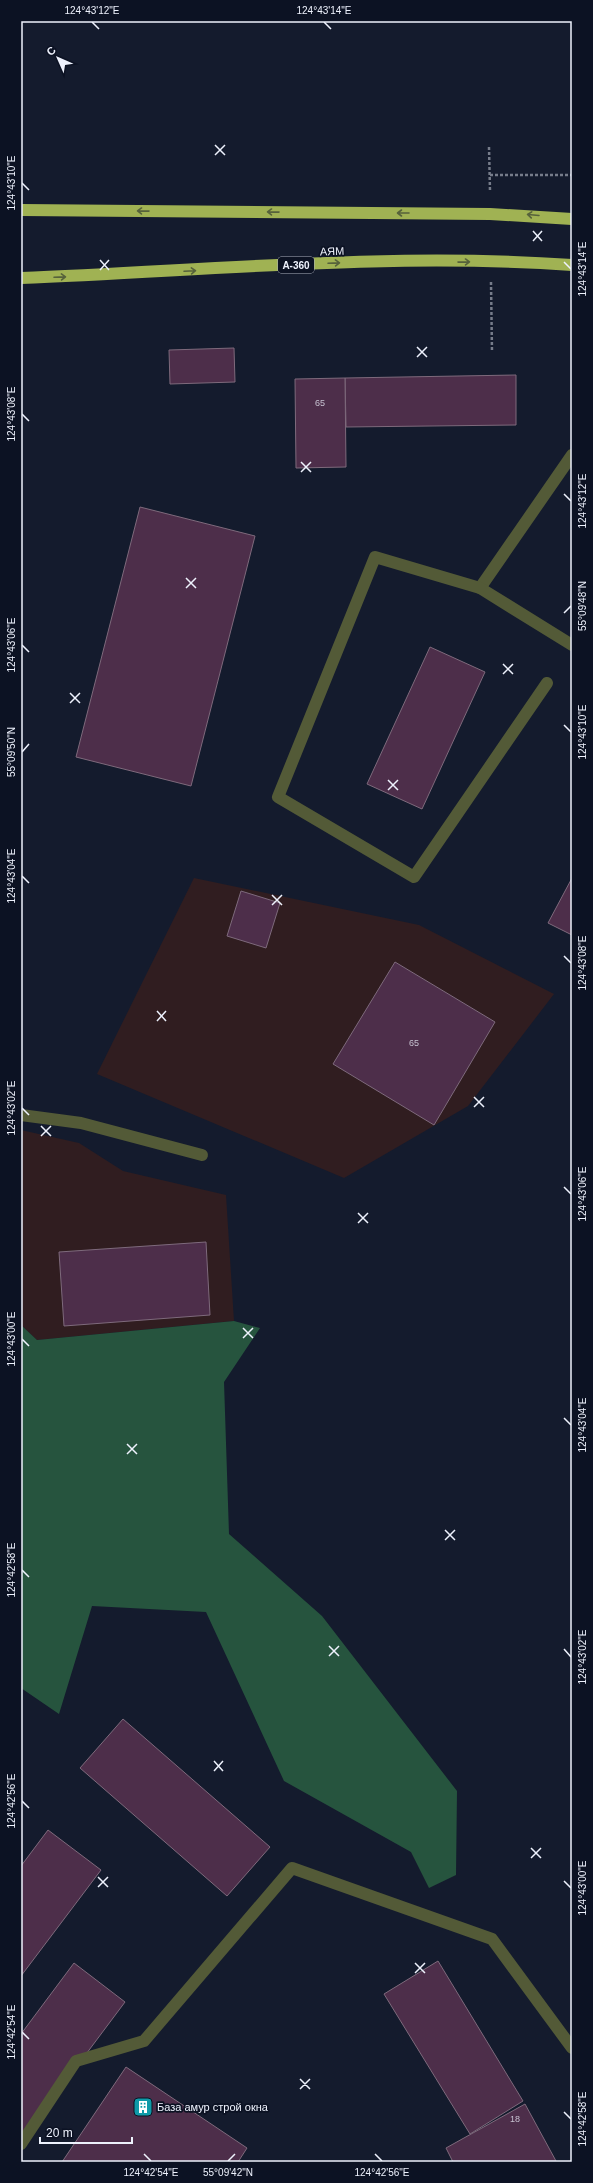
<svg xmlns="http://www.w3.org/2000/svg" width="593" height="2183" viewBox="0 0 593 2183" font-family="Helvetica,sans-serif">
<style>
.industrial{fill:#301d20}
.forest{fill:#26543e}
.building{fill:#4d2e4a;stroke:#7e6a7c}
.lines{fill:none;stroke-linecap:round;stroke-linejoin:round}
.path{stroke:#767c8a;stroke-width:2.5;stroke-dasharray:3 2;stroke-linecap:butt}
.lane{stroke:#535a37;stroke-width:12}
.highway{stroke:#a0b253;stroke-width:12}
.oneway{stroke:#56623b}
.ticks{fill:none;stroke:#eef2fd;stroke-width:1.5}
.labels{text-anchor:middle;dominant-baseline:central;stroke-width:3.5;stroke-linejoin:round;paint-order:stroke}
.number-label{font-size:9px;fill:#c6c1d0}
.shield{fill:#0c1223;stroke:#aaafbc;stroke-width:1}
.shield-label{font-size:10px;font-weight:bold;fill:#eef2fd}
.street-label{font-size:11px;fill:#eef2fd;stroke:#0c1223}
.poi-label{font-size:11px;fill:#eef2fd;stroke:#0c1223;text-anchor:start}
.neatline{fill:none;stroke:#eef2fd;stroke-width:1.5}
.ticks-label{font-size:10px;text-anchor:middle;fill:#eef2fd}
</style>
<rect width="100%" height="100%" fill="#141b2d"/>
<g class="industrial">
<polygon points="194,878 419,925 554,994 468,1106 344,1178 97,1074"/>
<polygon points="21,1130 79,1143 123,1171 226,1195 234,1321 37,1340 21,1325"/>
</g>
<polygon class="forest" points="234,1321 260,1328 224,1382 229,1534 322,1616 457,1791 456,1875 429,1888 411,1852 284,1781 206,1612 92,1606 59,1714 21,1688 21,1325 37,1340"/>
<g class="building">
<polygon points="234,348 235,382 170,384 169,350"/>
<polygon points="516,375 516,425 346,427 345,378"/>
<polygon points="345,378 346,467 296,468 295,379"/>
<polygon points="140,507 255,536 191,786 76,757"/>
<polygon points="430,647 485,672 422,809 367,784"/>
<polygon points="572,878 572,935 548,923"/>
<polygon points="241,891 280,903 266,948 227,936"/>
<polygon points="395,962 495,1022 434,1125 333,1064"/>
<polygon points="206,1242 210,1315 64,1326 59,1252"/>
<polygon points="123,1719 270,1847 227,1896 80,1768"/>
<polygon points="48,1830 101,1870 21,1976 21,1866"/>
<polygon points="438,1961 523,2101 470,2134 384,1994"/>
<polygon points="74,1963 125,2002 21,2141 21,2034"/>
<polygon points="126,2067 247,2148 238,2162 62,2162"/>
<polygon points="525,2104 556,2161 453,2162 446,2148"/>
</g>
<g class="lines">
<g class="path">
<polyline points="489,147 490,191"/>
<polyline points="490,175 572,175"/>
<polyline points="491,282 492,352"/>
</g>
<g class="lane">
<polyline points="480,588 572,455"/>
<polyline points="547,683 414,877 278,797 375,557 480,588 572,645"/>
<polyline points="21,1115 81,1123 202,1155"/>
<polyline points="21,2144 76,2061 144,2041 292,1868 492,1939 572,2048"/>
</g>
<g class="highway">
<polyline points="21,210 490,214 572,219"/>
<path d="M21,278C204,271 389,252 572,265"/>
</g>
</g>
<defs><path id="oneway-shaft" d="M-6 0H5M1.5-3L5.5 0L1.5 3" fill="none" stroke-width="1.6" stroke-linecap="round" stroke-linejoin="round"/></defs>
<g class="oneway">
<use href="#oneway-shaft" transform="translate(143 211) rotate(-179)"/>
<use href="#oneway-shaft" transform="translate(273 212) rotate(-179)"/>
<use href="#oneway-shaft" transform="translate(403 213) rotate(-180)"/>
<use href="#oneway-shaft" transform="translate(533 215) rotate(-175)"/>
<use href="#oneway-shaft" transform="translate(464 262) rotate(-1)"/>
<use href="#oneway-shaft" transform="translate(334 263) rotate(-2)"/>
<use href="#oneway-shaft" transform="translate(190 271) rotate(-3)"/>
<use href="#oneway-shaft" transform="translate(60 277) rotate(-2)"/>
</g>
<path class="ticks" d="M92,22L99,29M324,22L331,29M215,145L225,155M215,155L225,145M22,183L29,190M533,231L542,241M533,241L542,231M100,260L109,270M564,262L571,269M100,270L109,260M417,347L427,357M417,357L427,347M22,414L29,421M301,462L311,472M301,472L311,462M564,494L571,501M186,578L196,588M186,588L196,578M564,613L571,606M22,645L29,652M503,664L513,674M503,674L513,664M70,693L80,703M70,703L80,693M564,725L571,732M22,752L29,744M388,780L398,790M388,790L398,780M22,876L29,883M272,895L282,905M272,905L282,895M564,956L571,963M157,1011L166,1021M157,1021L166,1011M474,1097L484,1107M474,1107L484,1097M22,1108L29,1115M41,1126L51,1136M41,1136L51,1126M564,1187L571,1194M358,1213L368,1223M358,1223L368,1213M243,1328L253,1338M243,1338L253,1328M22,1339L29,1346M564,1418L571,1425M127,1444L137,1454M127,1454L137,1444M445,1530L455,1540M445,1540L455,1530M22,1570L29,1577M329,1646L339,1656M564,1649L571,1657M329,1656L339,1646M214,1761L223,1771M214,1771L223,1761M22,1801L29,1808M531,1848L541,1858M531,1858L541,1848M98,1877L108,1887M564,1881L571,1888M98,1887L108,1877M415,1963L425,1973M415,1973L425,1963M22,2032L29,2039M300,2079L310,2089M300,2089L310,2079M564,2112L571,2119M144,2154L151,2161M375,2154L382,2161M228,2161L235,2154"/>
<defs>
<symbol id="building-square" viewBox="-11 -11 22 22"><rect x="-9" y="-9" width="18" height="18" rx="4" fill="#0f9aa8" stroke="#0c1223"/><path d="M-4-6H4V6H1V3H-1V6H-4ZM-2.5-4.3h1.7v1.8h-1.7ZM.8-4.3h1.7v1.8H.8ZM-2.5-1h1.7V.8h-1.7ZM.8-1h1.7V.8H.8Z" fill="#fff"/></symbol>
</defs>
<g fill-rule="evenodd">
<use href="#building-square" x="132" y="2096" width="22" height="22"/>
</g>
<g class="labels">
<g class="number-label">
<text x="320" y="403">65</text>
<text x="414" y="1043">65</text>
<text x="515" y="2119">18</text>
</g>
<rect class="shield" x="278" y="257" width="36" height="16" rx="3"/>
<g class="shield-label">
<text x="296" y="265">А-360</text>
</g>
<g class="street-label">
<text transform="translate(332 251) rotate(-2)">АЯМ</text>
</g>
<g class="poi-label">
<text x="157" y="2107">База амур строй окна</text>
</g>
</g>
<rect width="593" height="2183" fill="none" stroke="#0c1223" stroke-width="44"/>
<g transform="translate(58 58) rotate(315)" stroke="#0c1223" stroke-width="3" paint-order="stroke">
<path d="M0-3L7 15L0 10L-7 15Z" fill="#eef2fd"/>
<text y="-6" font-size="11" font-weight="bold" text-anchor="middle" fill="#eef2fd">С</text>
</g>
<path d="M40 2137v6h92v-6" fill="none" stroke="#eef2fd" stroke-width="2"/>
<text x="46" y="2137" font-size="12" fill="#eef2fd" stroke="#0c1223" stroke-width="3" paint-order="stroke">20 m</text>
<rect x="22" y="22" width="549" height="2139" class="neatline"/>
<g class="ticks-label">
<text x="92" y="14">124°43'12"E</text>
<text x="324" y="14">124°43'14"E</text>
<text transform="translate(11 183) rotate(-90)" y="4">124°43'10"E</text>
<text transform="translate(582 269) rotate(-90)" y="4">124°43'14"E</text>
<text transform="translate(11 414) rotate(-90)" y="4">124°43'08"E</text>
<text transform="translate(582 501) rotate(-90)" y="4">124°43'12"E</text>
<text transform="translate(582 606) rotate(-90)" y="4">55°09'48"N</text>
<text transform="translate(11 645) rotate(-90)" y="4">124°43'06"E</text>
<text transform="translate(582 732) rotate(-90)" y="4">124°43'10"E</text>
<text transform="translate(11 752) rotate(-90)" y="4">55°09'50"N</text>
<text transform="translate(11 876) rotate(-90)" y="4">124°43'04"E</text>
<text transform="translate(582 963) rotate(-90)" y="4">124°43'08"E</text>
<text transform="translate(11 1108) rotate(-90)" y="4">124°43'02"E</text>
<text transform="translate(582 1194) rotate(-90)" y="4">124°43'06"E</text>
<text transform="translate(11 1339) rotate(-90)" y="4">124°43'00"E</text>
<text transform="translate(582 1425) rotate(-90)" y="4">124°43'04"E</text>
<text transform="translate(11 1570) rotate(-90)" y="4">124°42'58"E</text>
<text transform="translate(582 1657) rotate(-90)" y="4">124°43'02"E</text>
<text transform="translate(11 1801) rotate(-90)" y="4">124°42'56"E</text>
<text transform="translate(582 1888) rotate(-90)" y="4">124°43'00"E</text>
<text transform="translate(11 2032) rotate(-90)" y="4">124°42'54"E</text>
<text transform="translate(582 2119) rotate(-90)" y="4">124°42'58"E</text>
<text x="151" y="2176">124°42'54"E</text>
<text x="228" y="2176">55°09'42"N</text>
<text x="382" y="2176">124°42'56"E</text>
</g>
</svg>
